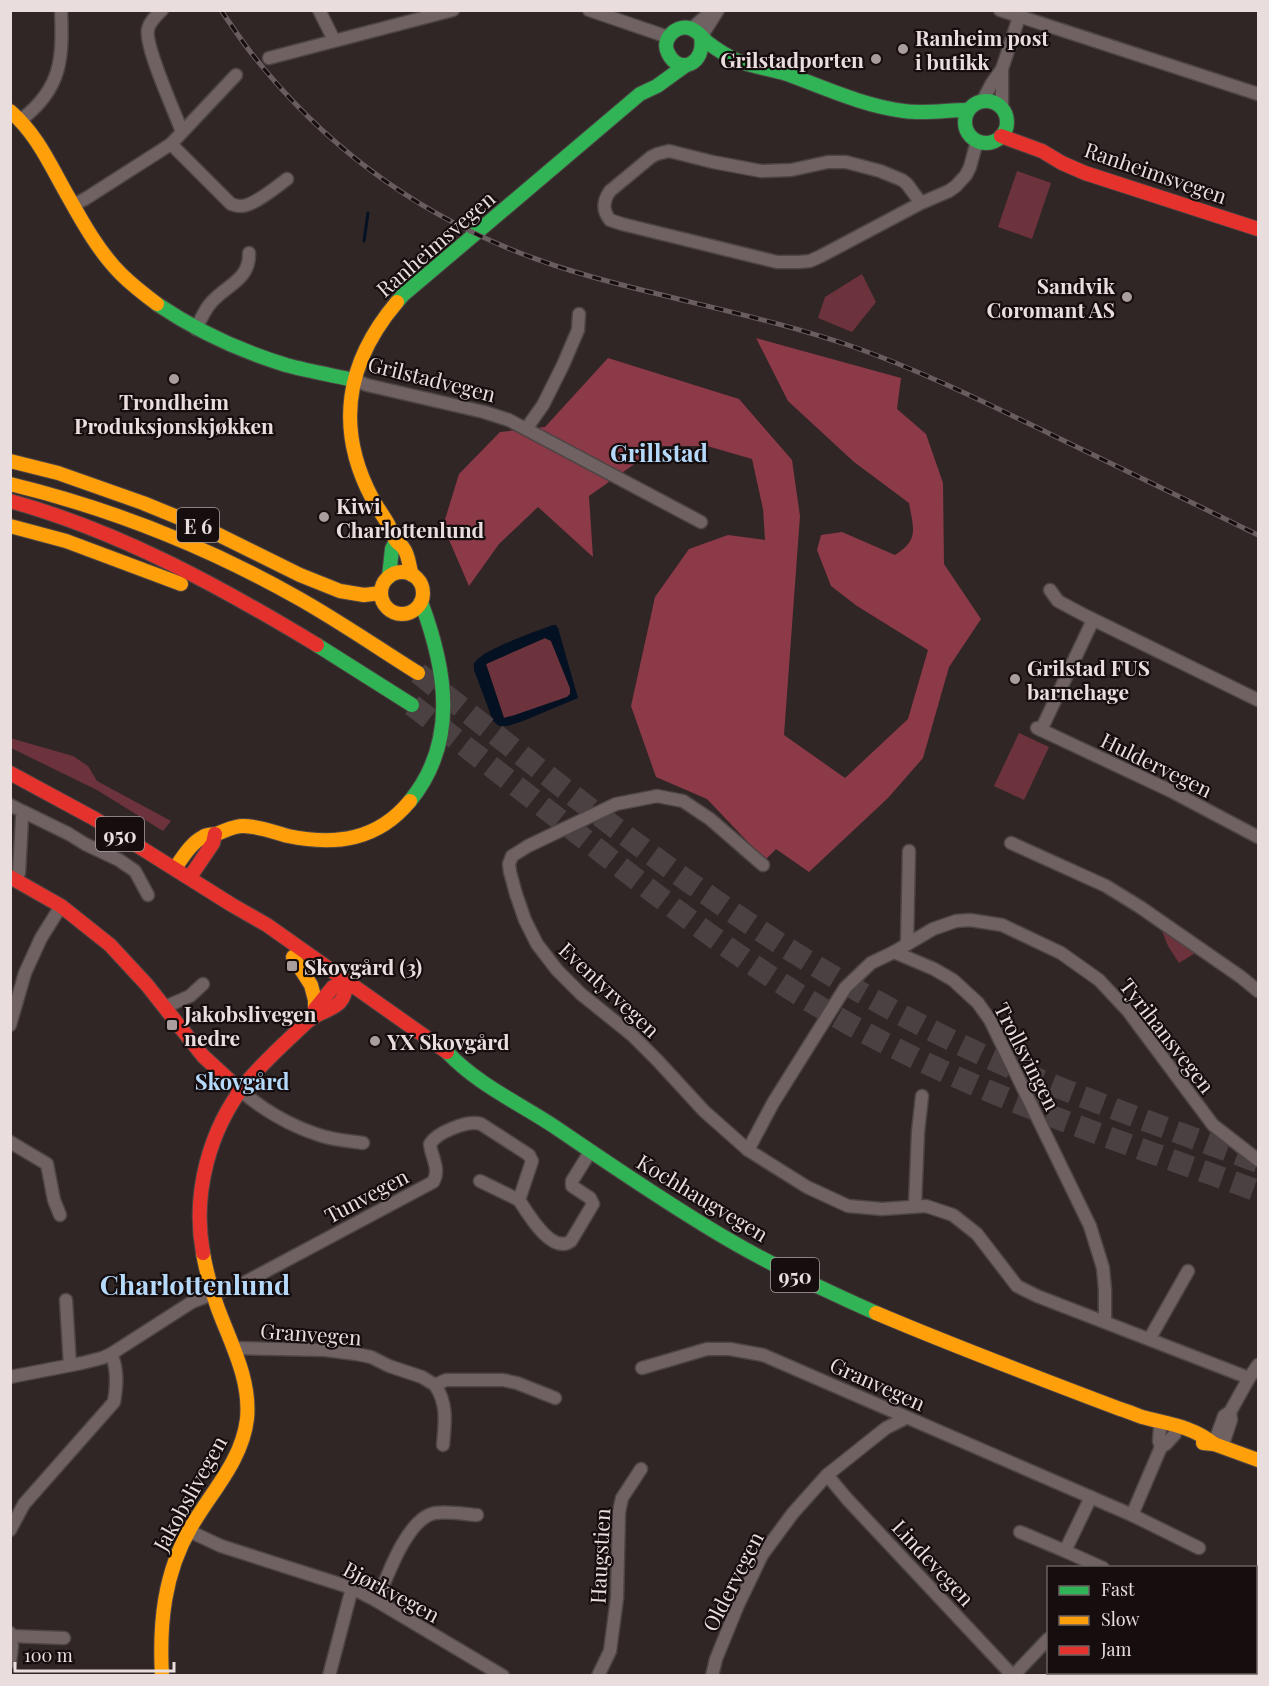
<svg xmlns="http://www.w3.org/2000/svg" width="1269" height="1686" viewBox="0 0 1269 1686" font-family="'Playfair Display',serif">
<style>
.green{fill:#6d333c}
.forest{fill:#8c3948}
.water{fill:#041122;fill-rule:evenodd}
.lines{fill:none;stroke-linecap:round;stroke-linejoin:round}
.stream{stroke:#041122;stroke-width:3}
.highway-tunnel{stroke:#4c4142;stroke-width:22;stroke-dasharray:22 11;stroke-linecap:butt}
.street-casing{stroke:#4d4444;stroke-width:15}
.fast-casing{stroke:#4d4444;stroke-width:16}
.slow-casing{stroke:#4d4444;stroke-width:16}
.jam-casing{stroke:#4d4444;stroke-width:16}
.street{stroke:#706263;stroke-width:12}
.fast{stroke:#30b455;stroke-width:14}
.slow{stroke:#ff9f0a;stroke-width:14}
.jam{stroke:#e5322d;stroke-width:14}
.rail-casing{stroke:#695d5f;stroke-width:5}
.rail{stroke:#160e0e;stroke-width:3;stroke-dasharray:9;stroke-linecap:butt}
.poi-dot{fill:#a99d9e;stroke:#160e0e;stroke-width:2}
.labels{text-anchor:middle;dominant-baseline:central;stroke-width:4.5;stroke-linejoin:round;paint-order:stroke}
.shield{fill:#160e0e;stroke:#aa9fa0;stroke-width:1.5}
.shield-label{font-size:20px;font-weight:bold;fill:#eaddde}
.poi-label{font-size:21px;font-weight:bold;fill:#eaddde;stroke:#160e0e;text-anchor:start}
.street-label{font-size:21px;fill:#eaddde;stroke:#160e0e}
.neighbourhood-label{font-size:22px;font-weight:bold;fill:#b5d9fa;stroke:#160e0e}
.quarter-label{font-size:24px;font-weight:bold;fill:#b5d9fa;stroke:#160e0e}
.district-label{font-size:27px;font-weight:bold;fill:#b5d9fa;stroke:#160e0e}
</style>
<rect width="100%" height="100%" fill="#302626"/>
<g class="green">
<polygon points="1017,171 1051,183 1032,239 998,227"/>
<polygon points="862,274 876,302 852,332 818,318 825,297"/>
<polygon points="545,638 551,641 570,688 570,694 567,697 515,715 504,718 486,664"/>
<polygon points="1019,733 1049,747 1024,800 994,786"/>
<polygon points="10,738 73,756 88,766 97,781 171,821 163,831 97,790 11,748"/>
<polygon points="1160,926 1197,952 1179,963 1168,946"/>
</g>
<path class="forest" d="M756,338L901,378L897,409L926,434L943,483L944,564L981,619L949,667L923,758L888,798L809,872L776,849L765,860L707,799L656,777L631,706L655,597L689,549L728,535L765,540L763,509L752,459L707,446H660L589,496L593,557L538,507L499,544L469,586L443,526L459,474L500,432L545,427L608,358L739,399L792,460L800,516L784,735L845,778L908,719L928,650L857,606L831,586L817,550L821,535L842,532L895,555C920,540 913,527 909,503L854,462L788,401Z"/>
<path class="water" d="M553,625H556L558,628L578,698L523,721L508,726H499L493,721L474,670C474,665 473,664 476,661C483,650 539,630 553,625ZM545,638L551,641L570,688V694L567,697L515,715L504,718L486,664Z"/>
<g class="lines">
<polyline class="stream" points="364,241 368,213"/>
<g class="highway-tunnel">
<path d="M418,673C557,783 694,896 848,985C917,1025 990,1061 1065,1090C1129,1115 1194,1138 1258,1162"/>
<path d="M412,705C475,754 537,802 600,851C674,909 748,966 830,1013C965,1092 1113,1138 1258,1191"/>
</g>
<defs>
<g id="street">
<path d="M162,10C156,16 150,21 148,29C144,46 175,112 182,132"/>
<polyline points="319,10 334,40"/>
<polyline points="589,10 668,37"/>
<polyline points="1000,10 1258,94"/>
<polyline points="691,29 713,10"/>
<polyline points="701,37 718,10"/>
<polyline points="269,58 453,10"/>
<polyline points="983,100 992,83 1002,69"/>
<polyline points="1002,108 1002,69 1021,11"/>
<path d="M22,119C62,88 63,58 61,10"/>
<path d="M171,144L231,204C234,205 237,206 240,206C252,207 278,186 287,179"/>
<path d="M921,203L907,184L902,180L880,171L846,162H828L791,170L761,171L713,162L669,151L657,154L651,157L610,191C603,201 602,210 610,220L622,224L777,262H799L810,261L821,256L921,203L949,191L956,186L966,175L970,167L977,141"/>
<polyline points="73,205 85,199 171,144 236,75"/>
<path d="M196,329C200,321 204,311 210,304C225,285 250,281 249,253"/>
<polyline points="354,380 367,385 484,412 509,420 701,522"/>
<polyline points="526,429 543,405 563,365 578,330 579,314"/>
<polyline points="1050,590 1058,601 1086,616 1258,700"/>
<polyline points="1037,728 1171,791 1258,837"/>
<polyline points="1041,730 1093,620"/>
<polyline points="10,805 24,812 22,818 19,873 15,879"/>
<polyline points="24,812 69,834 85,844 119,860 135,871 148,895"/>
<polyline points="1011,843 1106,886 1140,907 1241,977 1258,991"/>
<polyline points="763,865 710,819 683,801 657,796 616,804 528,846 512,856 509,864 510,872 516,894 525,920 537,944 557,970 581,994 632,1035 658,1061 704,1111 748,1150 807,1187 848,1206 882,1209 926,1206 953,1215 977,1234 1017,1286 1037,1296 1249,1378"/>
<polyline points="907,944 909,851"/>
<polyline points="894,952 933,929 956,921 970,920 1002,925 1061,953 1099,980 1128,1011 1213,1125 1258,1160"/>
<polyline points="165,1007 190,996 203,984"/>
<polyline points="10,1025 25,973 41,938 61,906"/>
<path d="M240,1090C263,1110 293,1127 322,1136C335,1140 350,1141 363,1143"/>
<polyline points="10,1142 47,1164 54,1200 60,1215"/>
<polyline points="748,1150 773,1103 845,988 871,963 894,952 934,969 953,980 978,1003 990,1020 1090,1226 1103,1268 1105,1290 1105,1322"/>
<polyline points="480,1181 519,1200"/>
<polyline points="915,1205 918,1132 922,1096"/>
<polyline points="66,1300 70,1365"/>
<polyline points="1150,1338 1188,1271"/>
<polyline points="233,1348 325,1350 356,1354 371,1357 389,1366 422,1377 435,1385 446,1380 503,1380 517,1383 555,1398"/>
<polyline points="642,1368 707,1349 730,1349 763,1355 1132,1515 1161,1447 1166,1444 1175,1434"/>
<path d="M10,1377L82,1363L102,1358L111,1354L192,1302L213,1294L238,1286L433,1182C441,1169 431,1157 430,1144C437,1132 468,1120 481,1124L529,1155L532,1161L519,1200C528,1214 552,1255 571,1241L593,1204L590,1198L572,1186V1181L590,1152"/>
<path d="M435,1385C448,1404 445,1423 443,1445"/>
<polyline points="1160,1428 1159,1441 1161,1447"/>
<polyline points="1214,1444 1224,1416 1230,1412 1249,1378 1258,1365"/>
<polyline points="1222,1447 1231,1420 1230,1412"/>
<polyline points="827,1475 848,1500 1013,1676 1048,1639"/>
<polyline points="1132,1515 1199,1548"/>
<path d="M10,1530L24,1504L114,1402C117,1385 118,1369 111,1354"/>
<polyline points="189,1531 221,1546 352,1588 377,1601 503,1676"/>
<polyline points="1020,1532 1065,1551 1091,1497"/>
<polyline points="1065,1551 1103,1568"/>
<path d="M377,1601C387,1577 407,1518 435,1513C448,1511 464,1514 477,1515"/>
<polyline points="10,1633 12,1646 10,1662"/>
<polyline points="11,1636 64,1638"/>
<polyline points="329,1676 352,1588"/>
<polyline points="598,1676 610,1651 617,1598 619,1512 622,1498 641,1469"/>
<polyline points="712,1676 716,1659 738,1605 762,1555 793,1513 827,1475 886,1428 906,1418"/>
</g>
<g id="fast">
<path d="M701,37C706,64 679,76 668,53C661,40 675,25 689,28C697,30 702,37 707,42C716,49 727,56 738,61C754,67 771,69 787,74C825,88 864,106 904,111C925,114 947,110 968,110"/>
<circle cx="986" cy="122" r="21"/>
<polyline points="397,302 403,295 640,94 657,86 686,65"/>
<path d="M157,304C197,331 240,351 286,365C308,371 331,375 354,380"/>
<polyline points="389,577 392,549 396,541"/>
<polyline points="317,645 412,705"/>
<path d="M410,801C459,741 446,669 421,602"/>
<path d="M447,1052C478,1085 519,1103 555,1127C611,1165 666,1203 724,1237C773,1266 824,1290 876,1313"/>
</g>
<g id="slow">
<path d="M10,111C38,135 51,167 69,198C84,225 100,253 121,274C132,285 145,295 157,304"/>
<path d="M397,302C346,362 335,428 372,498C377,508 384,516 389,526C392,531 393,538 397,542C401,546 401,544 404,549C409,556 409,567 412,575"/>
<polyline points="10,461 58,473 143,503 209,530 300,575 340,591 364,595 381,593"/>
<path d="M10,484C113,509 206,546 298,598C339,621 378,648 418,673"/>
<polyline points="10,526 66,541 181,584"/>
<circle cx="402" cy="593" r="21"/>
<path d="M175,868C183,857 191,843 203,837C207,834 211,835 216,834C225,831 233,826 243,826C258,826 273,832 288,836C336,846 378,840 410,801"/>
<polyline points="293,957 311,985 315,1000 315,1014"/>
<path d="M876,1313C956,1347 1038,1378 1120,1409C1127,1411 1134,1414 1142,1417C1168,1424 1192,1426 1214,1444"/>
<polyline points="1203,1443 1214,1444 1258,1460"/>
<path d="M162,1676C159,1624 164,1573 191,1527C211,1492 242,1461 247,1419C251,1379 230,1342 217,1306C211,1288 206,1271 203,1253"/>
</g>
<g id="jam">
<polyline points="1001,136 1042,151 1062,163 1085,173 1258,229"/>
<path d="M10,501C119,531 221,587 317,645"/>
<polyline points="10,773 95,819 232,905 267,925 447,1052"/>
<polyline points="10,877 61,906 110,945 147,985 203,1056 240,1090"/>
<polyline points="190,877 213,843 215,834"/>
<path d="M203,1253C192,1194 209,1130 246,1083C264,1061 287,1041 308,1021C326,1006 346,1012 346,981L333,987L315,1009"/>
</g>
</defs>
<use href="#street" class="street-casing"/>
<use href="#fast" class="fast-casing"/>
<use href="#slow" class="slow-casing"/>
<use href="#jam" class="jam-casing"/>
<use href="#street" class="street"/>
<use href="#fast" class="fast"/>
<use href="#slow" class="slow"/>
<use href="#jam" class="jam"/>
<defs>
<path id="rail" d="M221,10C231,25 241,40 252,54C340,166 453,238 589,276C677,301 767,317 854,347C919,370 982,401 1044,431C1116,466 1187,500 1258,535"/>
</defs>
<use href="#rail" class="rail-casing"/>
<use href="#rail" class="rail"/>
</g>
<g class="poi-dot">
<circle cx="903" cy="49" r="6"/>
<circle cx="876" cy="59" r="6"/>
<circle cx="1127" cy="297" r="6"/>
<circle cx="174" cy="379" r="6"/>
<circle cx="324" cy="517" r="6"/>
<circle cx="1015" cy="679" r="6"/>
<rect x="286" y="960" width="12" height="12" rx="3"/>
<rect x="166" y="1019" width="12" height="12" rx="3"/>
<circle cx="375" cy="1041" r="6"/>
</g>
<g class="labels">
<g class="shield">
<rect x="177" y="508" width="42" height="34" rx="4.5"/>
<rect x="96" y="817" width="48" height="34" rx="4.5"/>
<rect x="771" y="1258" width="48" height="34" rx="4.5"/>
</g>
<g class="shield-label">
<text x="198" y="525">E 6</text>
<text x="120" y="834">950</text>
<text x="795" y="1275">950</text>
</g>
<g class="poi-label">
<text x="915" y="37">Ranheim post<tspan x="915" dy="24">i butikk</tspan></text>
<text x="864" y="59" text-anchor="end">Grilstadporten</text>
<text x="1115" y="285" text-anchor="end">Sandvik<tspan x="1115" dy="24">Coromant AS</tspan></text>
<text x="174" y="401" text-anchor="middle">Trondheim<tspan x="174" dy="24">Produksjonskjøkken</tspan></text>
<text x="336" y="505">Kiwi<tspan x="336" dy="24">Charlottenlund</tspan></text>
<text x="1027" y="667">Grilstad FUS<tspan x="1027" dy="24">barnehage</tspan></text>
<text x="304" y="966">Skovgård (3)</text>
<text x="184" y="1013">Jakobslivegen<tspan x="184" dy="24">nedre</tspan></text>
<text x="387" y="1041">YX Skovgård</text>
</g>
<g class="street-label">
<text transform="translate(1156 172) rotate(19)">Ranheimsvegen</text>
<text transform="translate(435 243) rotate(-41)">Ranheimsvegen</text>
<text transform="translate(432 378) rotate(14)">Grilstadvegen</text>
<text transform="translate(1157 764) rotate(26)">Huldervegen</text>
<text transform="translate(610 989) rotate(43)">Eventyrvegen</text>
<text transform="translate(1168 1035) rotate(52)">Tyrihansvegen</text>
<text transform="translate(1028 1056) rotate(63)">Trollsvingen</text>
<text transform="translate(366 1195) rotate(-28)">Tunvegen</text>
<text transform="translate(703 1197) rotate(31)">Kochhaugvegen</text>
<text transform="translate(311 1333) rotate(4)">Granvegen</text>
<text transform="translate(878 1383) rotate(24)">Granvegen</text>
<text transform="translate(189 1493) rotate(-61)">Jakobslivegen</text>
<text transform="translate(599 1556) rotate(-87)">Haugstien</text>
<text transform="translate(934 1562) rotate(47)">Lindevegen</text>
<text transform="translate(732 1581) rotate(-63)">Oldervegen</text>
<text transform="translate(392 1591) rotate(28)">Bjørkvegen</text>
</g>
<g class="neighbourhood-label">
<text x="242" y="1081">Skovgård</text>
</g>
<g class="quarter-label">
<text x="659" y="452">Grillstad</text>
</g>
<g class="district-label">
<text x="195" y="1284">Charlottenlund</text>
</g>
</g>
<rect width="1269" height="1686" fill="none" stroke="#eaddde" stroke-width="24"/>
<rect x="1047" y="1566" width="210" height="108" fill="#160e0e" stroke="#6b6161" stroke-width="1.5"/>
<rect x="1059" y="1586" width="30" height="9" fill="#30b455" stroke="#6b6161" stroke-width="1.5"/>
<text x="1101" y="1596" font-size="18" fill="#eaddde">Fast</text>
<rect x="1059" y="1616" width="30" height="9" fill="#ff9f0a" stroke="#6b6161" stroke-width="1.5"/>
<text x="1101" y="1626" font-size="18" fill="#eaddde">Slow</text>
<rect x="1059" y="1646" width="30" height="9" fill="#e5322d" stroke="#6b6161" stroke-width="1.5"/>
<text x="1101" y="1656" font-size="18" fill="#eaddde">Jam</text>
<path d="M15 1662v9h159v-9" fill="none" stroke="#eaddde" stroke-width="3"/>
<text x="24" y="1662" font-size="18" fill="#eaddde" stroke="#160e0e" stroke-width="4.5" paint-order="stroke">100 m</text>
</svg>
